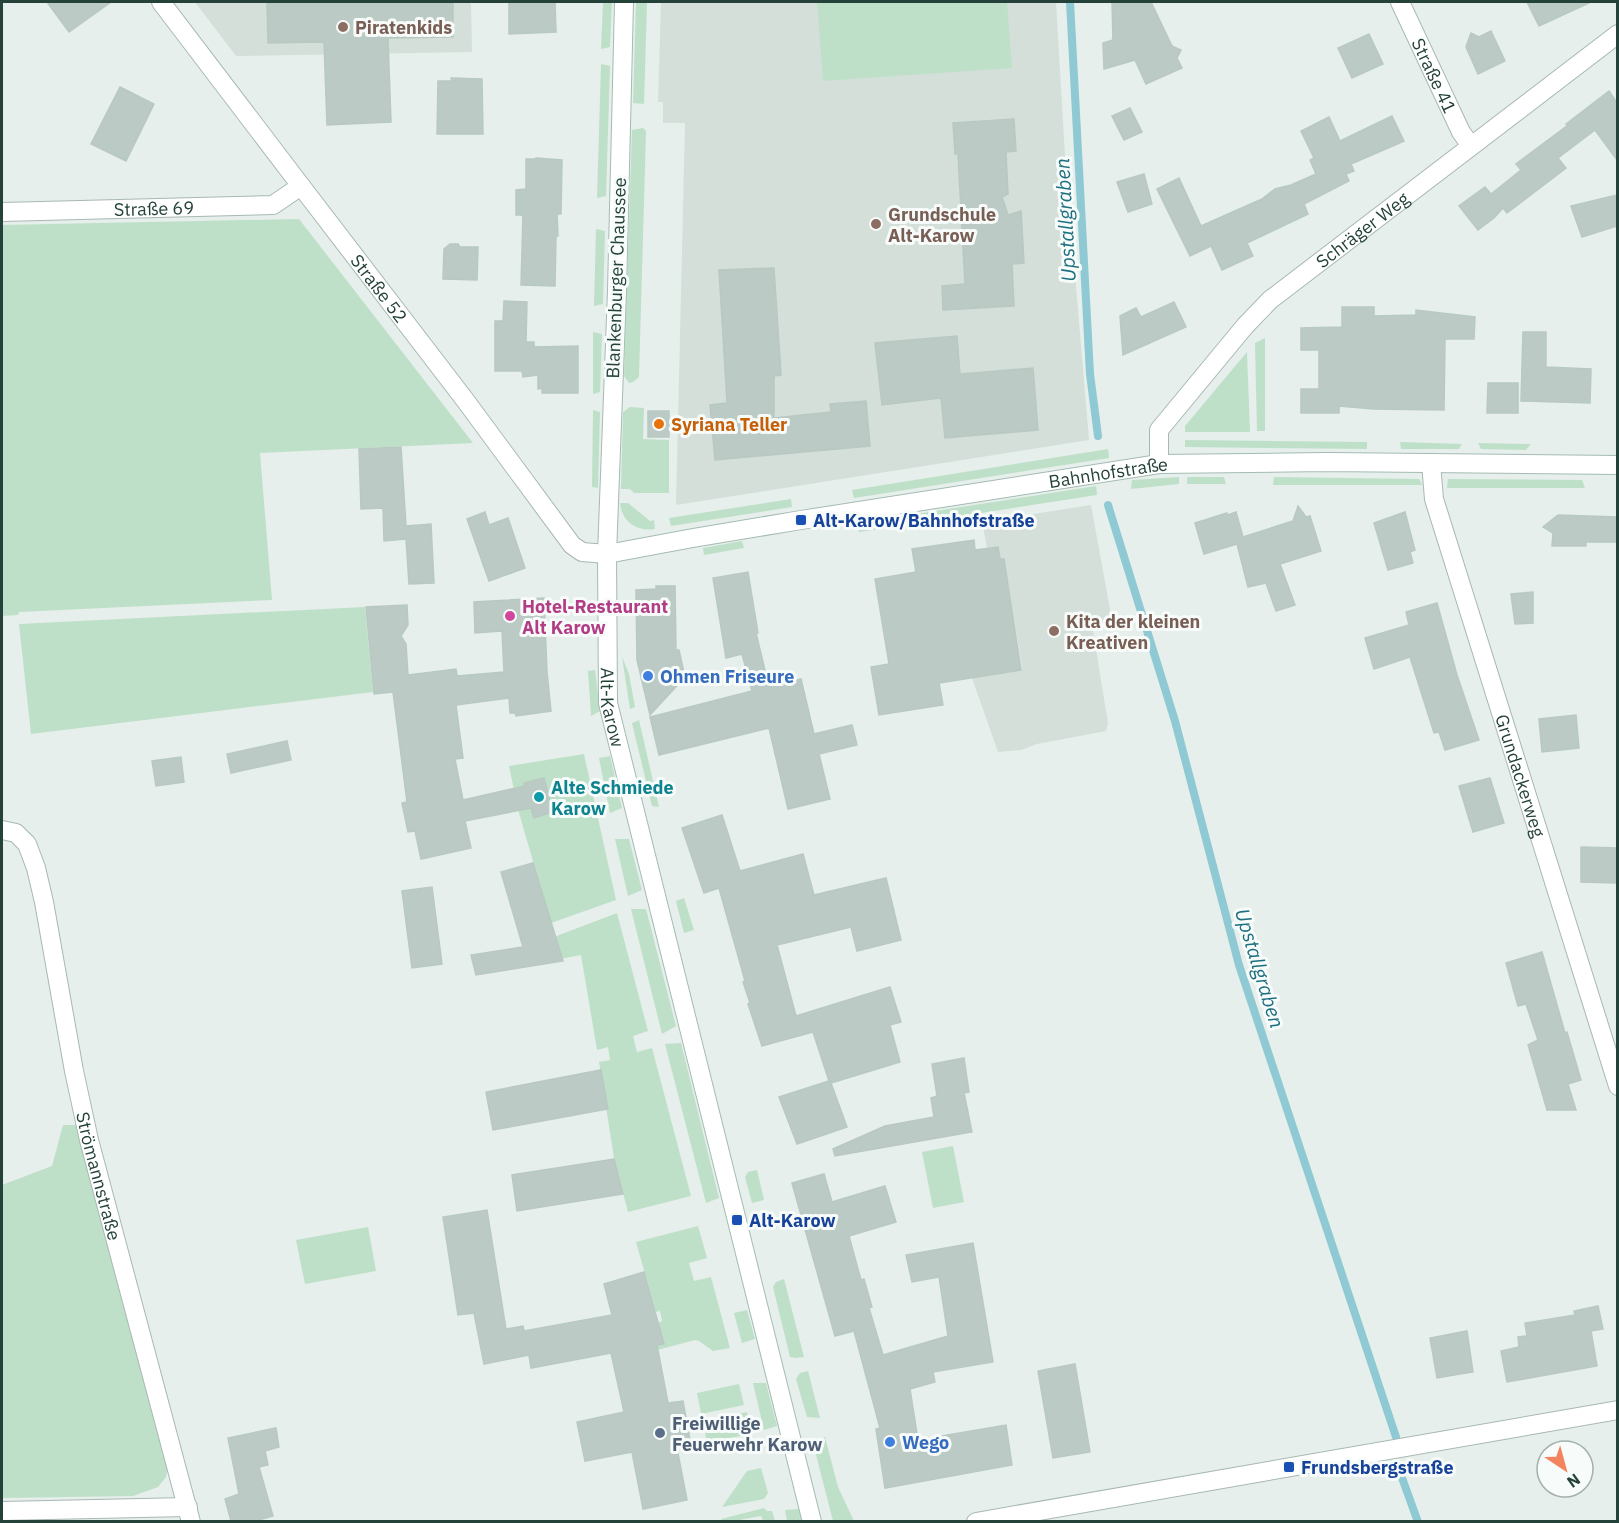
<svg xmlns="http://www.w3.org/2000/svg" width="1619" height="1523" viewBox="0 0 1619 1523" font-family="'IBM Plex Sans',sans-serif">
<style>
.built{fill:#d4dfda}
.green{fill:#bfe0c8}
.lines{fill:none;stroke-linecap:round;stroke-linejoin:round}
.stream{stroke:#8ec9d4;stroke-width:8}
.building{fill:#bbcac4;stroke:#b8c9c2;stroke-width:1.5}
.street-casing{stroke:#a8b8b2;stroke-width:20}
.secondary-casing{stroke:#a4bbb3;stroke-width:20}
.street{stroke:#fff;stroke-width:18}
.secondary{stroke:#fff;stroke-width:18}
.education-dot{fill:#8d6e63;stroke:#f7fbf9;stroke-width:2}
.food-dot{fill:#e8710a;stroke:#f7fbf9;stroke-width:2}
.transit-dot{fill:#1a4fb4;stroke:#f7fbf9;stroke-width:2}
.hotel-dot{fill:#d1479c;stroke:#f7fbf9;stroke-width:2}
.shop-dot{fill:#3f7fe0;stroke:#f7fbf9;stroke-width:2}
.culture-dot{fill:#0f9aa8;stroke:#f7fbf9;stroke-width:2}
.service-dot{fill:#5c6f8a;stroke:#f7fbf9;stroke-width:2}
.labels{text-anchor:middle;dominant-baseline:central;stroke-width:6;stroke-linejoin:round;paint-order:stroke}
.education-label{font-size:18px;font-weight:bold;fill:#785e54;stroke:#f7fbf9;text-anchor:start}
.street-label{font-size:18px;fill:#24423a;stroke:#f7fbf9}
.food-label{font-size:18px;font-weight:bold;fill:#c56008;stroke:#f7fbf9;text-anchor:start}
.transit-label{font-size:18px;font-weight:bold;fill:#164399;stroke:#f7fbf9;text-anchor:start}
.hotel-label{font-size:18px;font-weight:bold;fill:#b23c85;stroke:#f7fbf9;text-anchor:start}
.shop-label{font-size:18px;font-weight:bold;fill:#366cbe;stroke:#f7fbf9;text-anchor:start}
.culture-label{font-size:18px;font-weight:bold;fill:#0d838f;stroke:#f7fbf9;text-anchor:start}
.service-label{font-size:18px;font-weight:bold;fill:#4e5e75;stroke:#f7fbf9;text-anchor:start}
.water-label{font-size:20px;font-style:italic;fill:#1c6f80;stroke:#f7fbf9}
</style>
<rect width="100%" height="100%" fill="#e6efeb"/>
<g class="built">
<polygon points="195,2 471,2 472,52 236,56"/>
<polygon points="661,2 1056,2 1065,156 1089,440 676,505 685,123 663,123 663,102 658,102"/>
<polygon points="1091,505 1112,620 1092,625 1108,723 1106,731 1037,744 1021,750 998,752 972,678 1021,670 1022,667 1004,559 1000,559 998,547 987,548 982,522"/>
</g>
<g class="green">
<polygon points="603,2 612,2 610,47 601,49"/>
<polygon points="636,2 647,2 644,104 633,103"/>
<polygon points="817,2 1007,2 1012,68 823,81"/>
<polygon points="601,64 610,66 606,196 597,198"/>
<polygon points="643,128 646,131 639,377 633,382 629,383 624,376 632,130"/>
<polygon points="299,219 473,443 260,453 272,600 19,612 18,615 2,616 2,225"/>
<polygon points="596,229 605,231 603,304 594,306"/>
<polygon points="593,332 602,334 600,392 593,394"/>
<polygon points="1265,338 1265,431 1257,431 1255,343"/>
<polygon points="1247,352 1250,432 1185,432 1185,426"/>
<polygon points="630,407 644,408 643,439 669,440 669,493 634,493 630,489 621,489 623,412"/>
<polygon points="593,410 600,412 598,488 592,487"/>
<polygon points="1185,440 1367,442 1367,449 1185,447"/>
<polygon points="1400,442 1462,444 1459,449 1401,449"/>
<polygon points="1478,443 1531,444 1526,450 1481,449"/>
<polygon points="1108,449 1109,458 854,498 852,490"/>
<polygon points="1179,477 1179,484 1131,489 1132,480"/>
<polygon points="1187,477 1224,477 1226,484 1187,484"/>
<polygon points="1274,477 1419,479 1422,485 1273,485"/>
<polygon points="1448,479 1582,480 1585,488 1447,488"/>
<polygon points="1096,486 1097,495 859,532 858,523"/>
<polygon points="791,499 792,507 671,526 669,518"/>
<path d="M620,503H628L650,521L654,520L655,529C637,532 622,522 620,503Z"/>
<polygon points="742,541 744,548 704,555 703,548"/>
<polygon points="365,607 373,692 31,734 19,624"/>
<polygon points="622,657 629,674 635,707 630,709"/>
<polygon points="595,670 600,711 591,716 588,671"/>
<polygon points="639,720 659,807 652,806 632,723"/>
<polygon points="584,754 616,900 551,923 519,813 509,766"/>
<polygon points="610,756 622,808 610,813 599,758"/>
<polygon points="615,839 629,839 642,890 628,896"/>
<polygon points="684,898 694,930 684,933 676,901"/>
<polygon points="631,909 646,909 676,1026 662,1034"/>
<polygon points="617,913 648,1031 633,1036 637,1052 652,1048 691,1196 628,1212 614,1158 599,1062 610,1060 608,1047 597,1050 581,955 560,959 554,937"/>
<polygon points="681,1043 719,1198 706,1203 665,1044"/>
<polygon points="63,1125 81,1125 168,1466 166,1477 158,1487 133,1496 2,1498 2,1185 52,1166"/>
<polygon points="953,1146 964,1202 933,1208 922,1152"/>
<polygon points="757,1170 764,1200 752,1203 745,1177 748,1172"/>
<polygon points="698,1226 707,1258 689,1263 694,1281 711,1277 730,1348 713,1351 699,1341 695,1340 657,1350 656,1345 664,1343 658,1323 662,1321 660,1311 656,1312 636,1242"/>
<polygon points="368,1227 376,1271 305,1284 296,1240"/>
<polygon points="784,1279 804,1357 796,1358 790,1357 773,1287 776,1282"/>
<polygon points="747,1310 755,1339 742,1343 734,1313"/>
<polygon points="808,1371 820,1418 807,1417 796,1379 800,1373"/>
<polygon points="753,1383 766,1383 777,1426 764,1430"/>
<polygon points="739,1384 744,1405 701,1414 697,1393"/>
<polygon points="747,1412 752,1434 707,1442 703,1422"/>
<polygon points="825,1437 838,1487 854,1521 833,1521 813,1443"/>
<polygon points="761,1468 768,1493 764,1499 722,1507 747,1471"/>
<polygon points="764,1508 767,1511 772,1511 775,1521 763,1521 761,1516 734,1521 722,1521 721,1519"/>
<polygon points="800,1509 802,1521 787,1521 785,1510"/>
</g>
<g class="lines">
<g class="stream">
<polyline points="1070,2 1090,374 1098,436"/>
<polyline points="1108,505 1175,721 1239,965 1396,1437"/>
<polyline points="1401,1475 1418,1522"/>
</g>
</g>
<g class="building">
<polygon points="47,2 111,2 69,32"/>
<polygon points="267,2 453,2 453,37 388,38 391,122 327,125 324,42 268,43"/>
<polygon points="509,2 555,2 556,32 509,34"/>
<polygon points="1112,2 1151,2 1172,46 1181,50 1177,58 1182,68 1146,84 1135,60 1104,69 1103,43 1113,40"/>
<polygon points="1527,2 1591,2 1539,26"/>
<polygon points="1491,31 1505,61 1478,74 1466,47 1471,33 1479,37"/>
<polygon points="1369,34 1383,64 1352,78 1338,48"/>
<polygon points="451,78 482,79 483,134 437,134 438,81 452,81"/>
<polygon points="120,87 154,104 126,161 91,144"/>
<polygon points="1609,91 1617,103 1617,160 1595,130 1558,158 1566,168 1507,213 1503,208 1494,218 1478,230 1459,206 1485,187 1491,194 1521,170 1516,164 1568,125 1566,124"/>
<polygon points="1130,108 1142,132 1124,140 1112,116"/>
<polygon points="1392,116 1404,141 1351,164 1354,171 1346,174 1349,181 1304,204 1308,214 1247,243 1253,256 1222,270 1211,246 1190,256 1157,189 1179,178 1201,226 1262,199 1275,189 1291,185 1316,174 1310,160 1314,158 1301,131 1329,117 1340,141"/>
<polygon points="1014,119 1016,151 1006,152 1008,194 1002,197 1008,215 1021,211 1024,263 1012,264 1014,306 943,310 942,286 965,284 958,154 955,154 953,123"/>
<polygon points="536,158 562,160 561,214 557,214 558,236 556,236 555,286 521,285 523,215 516,215 516,190 526,189 526,159 536,159"/>
<polygon points="1144,174 1152,204 1128,212 1117,182"/>
<polygon points="1617,195 1617,226 1582,237 1571,206"/>
<polygon points="450,244 458,244 460,247 478,247 477,280 443,279 444,249"/>
<polygon points="774,268 781,375 774,376 774,418 831,412 830,404 866,401 870,446 715,460 710,405 727,403 719,270"/>
<polygon points="504,301 527,302 526,342 534,342 534,347 578,346 578,393 542,393 542,388 538,389 538,375 523,377 522,371 495,371 495,321 503,321"/>
<polygon points="1174,302 1186,327 1123,355 1120,316 1136,308 1141,317"/>
<polygon points="1342,307 1374,307 1374,316 1416,315 1416,310 1475,317 1474,339 1445,339 1444,410 1373,409 1339,406 1339,413 1301,413 1301,389 1319,389 1319,350 1301,350 1301,328 1342,327"/>
<polygon points="1523,332 1546,332 1546,367 1591,369 1590,403 1521,401"/>
<polygon points="957,336 960,374 1033,368 1038,430 945,438 941,398 882,405 875,343"/>
<polygon points="1488,383 1518,383 1518,413 1487,413"/>
<rect x="648" y="411" width="21" height="26"/>
<polygon points="401,447 406,526 431,524 434,583 409,584 406,539 384,541 383,508 361,509 359,449"/>
<polygon points="1298,506 1306,517 1310,516 1321,551 1280,564 1295,605 1276,611 1266,583 1248,587 1237,544 1204,554 1195,523 1227,513 1228,515 1236,512 1243,537 1293,521"/>
<polygon points="485,512 489,525 508,518 525,568 489,581 467,519"/>
<polygon points="1405,512 1415,550 1410,552 1413,563 1388,570 1374,523"/>
<polygon points="1558,515 1617,517 1617,542 1586,542 1586,546 1552,546 1553,533 1543,527"/>
<polygon points="974,540 975,550 998,547 1000,559 1004,559 1021,670 939,683 943,705 879,715 871,667 889,664 875,579 916,572 912,549"/>
<polygon points="748,572 758,633 756,633 769,687 801,679 814,734 852,725 857,745 819,754 830,799 788,809 769,728 659,755 650,717 752,691 742,654 726,658 713,578"/>
<polygon points="656,586 675,586 676,650 679,650 685,677 650,715 637,660 636,590 656,589"/>
<polygon points="1533,592 1533,623 1515,624 1511,594"/>
<polygon points="544,598 547,672 551,711 516,716 515,713 510,713 509,698 456,705 463,758 455,759 463,800 525,786 524,783 544,778 553,812 534,818 531,808 465,821 471,848 421,859 415,831 408,832 402,803 407,802 393,692 374,694 366,607 407,605 408,625 401,636 406,644 408,675 456,669 457,676 504,672 502,631 475,633 474,602"/>
<polygon points="1437,603 1457,675 1479,740 1445,750 1439,732 1434,733 1410,657 1374,669 1365,638 1409,625 1406,612"/>
<polygon points="1576,715 1579,748 1542,752 1539,719"/>
<polygon points="287,741 291,760 231,773 227,754"/>
<polygon points="181,757 184,782 156,786 152,761"/>
<polygon points="1490,778 1504,823 1473,832 1459,786"/>
<polygon points="722,815 740,871 803,854 814,895 886,878 901,940 857,951 851,927 777,945 796,1016 890,987 901,1022 890,1025 900,1062 831,1083 847,1127 797,1144 779,1097 829,1081 813,1032 762,1046 748,1004 750,1003 743,982 745,981 719,888 704,893 682,828"/>
<polygon points="1581,847 1617,848 1617,883 1581,882"/>
<polygon points="533,863 563,961 476,975 471,955 523,947 501,872"/>
<polygon points="432,887 442,964 412,968 402,891"/>
<polygon points="1542,952 1565,1033 1567,1032 1581,1080 1568,1084 1576,1110 1547,1110 1528,1045 1538,1040 1526,1004 1518,1006 1506,963"/>
<polygon points="964,1058 969,1092 964,1093 972,1132 835,1156 833,1149 885,1126 934,1117 931,1098 937,1096 932,1064"/>
<polygon points="601,1070 608,1109 493,1130 486,1092"/>
<polygon points="614,1159 623,1194 517,1211 512,1175"/>
<polygon points="824,1174 832,1202 885,1186 896,1222 849,1236 861,1280 864,1279 872,1307 869,1308 883,1355 948,1336 939,1277 912,1282 906,1255 973,1243 993,1362 933,1372 935,1382 910,1389 918,1440 1006,1425 1012,1465 885,1488 876,1429 880,1428 854,1331 835,1336 792,1183"/>
<polygon points="487,1210 506,1329 523,1326 524,1331 612,1315 604,1284 644,1272 664,1344 657,1345 668,1403 683,1401 690,1440 676,1443 687,1500 643,1509 632,1452 585,1461 577,1422 624,1412 611,1353 531,1368 529,1355 484,1364 474,1313 458,1315 443,1217"/>
<polygon points="1598,1306 1603,1329 1591,1331 1597,1366 1507,1382 1501,1351 1519,1347 1518,1337 1527,1336 1525,1323 1575,1315 1574,1311"/>
<polygon points="1467,1331 1473,1372 1437,1378 1430,1338"/>
<polygon points="1075,1364 1090,1452 1053,1458 1038,1371"/>
<polygon points="276,1428 279,1447 265,1451 268,1465 259,1467 273,1516 255,1521 231,1521 225,1499 239,1494 228,1438"/>
</g>
<g class="lines">
<defs>
<g id="street">
<path id="s1" d="M161,2L301,186L465,400L572,545L582,552L607,554"/>
<path id="s2" d="M1400,2L1461,132L1471,146"/>
<path id="s3" d="M2,212L273,205L301,186"/>
<path id="s4" d="M1431,463L1434,499L1618,1086"/>
<path id="s5" d="M1159,464V430L1245,326L1270,300L1618,34"/>
<path id="s6" d="M2,830L16,833L27,844L36,868L44,902L74,1071L89,1140L191,1522"/>
<polyline points="2,1511 188,1507"/>
<polyline points="976,1522 1618,1410"/>
</g>
<g id="secondary">
<path id="s7" d="M624,2L617,291L607,554L608,703L812,1522"/>
<path id="s8" d="M607,554L693,538L801,520L1159,464L1327,462L1618,465"/>
</g>
</defs>
<use href="#street" class="street-casing"/>
<use href="#secondary" class="secondary-casing"/>
<use href="#street" class="street"/>
<use href="#secondary" class="secondary"/>
</g>
<g class="education-dot">
<circle cx="343" cy="27" r="6"/>
<circle cx="876" cy="224" r="6"/>
<circle cx="1054" cy="631" r="6"/>
</g>
<circle class="food-dot" cx="659" cy="424" r="6"/>
<g class="transit-dot">
<rect x="795" y="514" width="12" height="12" rx="3"/>
<rect x="731" y="1214" width="12" height="12" rx="3"/>
<rect x="1283" y="1461" width="12" height="12" rx="3"/>
</g>
<circle class="hotel-dot" cx="510" cy="616" r="6"/>
<g class="shop-dot">
<circle cx="648" cy="676" r="6"/>
<circle cx="890" cy="1442" r="6"/>
</g>
<circle class="culture-dot" cx="539" cy="797" r="6"/>
<circle class="service-dot" cx="660" cy="1433" r="6"/>
<g class="labels">
<g class="education-label">
<text x="355" y="27">Piratenkids</text>
<text x="888" y="214">Grundschule<tspan x="888" dy="21">Alt-Karow</tspan></text>
<text x="1066" y="621">Kita der kleinen<tspan x="1066" dy="21">Kreativen</tspan></text>
</g>
<g class="street-label">
<text stroke="none"><textPath href="#s2" startOffset="81">Straße 41</textPath></text>
<text stroke="none"><textPath href="#s3" startOffset="152">Straße 69</textPath></text>
<text stroke="none"><textPath href="#s5" startOffset="321">Schräger Weg</textPath></text>
<text transform="translate(616 278) rotate(-88)">Blankenburger Chaussee</text>
<text stroke="none"><textPath href="#s1" startOffset="360">Straße 52</textPath></text>
<text stroke="none"><textPath href="#s8" startOffset="508">Bahnhofstraße</textPath></text>
<text stroke="none"><textPath href="#s7" startOffset="706">Alt-Karow</textPath></text>
<text stroke="none"><textPath href="#s4" startOffset="326">Grundackerweg</textPath></text>
<text stroke="none"><textPath href="#s6" startOffset="370">Strömannstraße</textPath></text>
</g>
<g class="food-label">
<text x="671" y="424">Syriana Teller</text>
</g>
<g class="transit-label">
<text x="813" y="520">Alt-Karow/Bahnhofstraße</text>
<text x="749" y="1220">Alt-Karow</text>
<text x="1301" y="1467">Frundsbergstraße</text>
</g>
<g class="hotel-label">
<text x="522" y="606">Hotel-Restaurant<tspan x="522" dy="21">Alt Karow</tspan></text>
</g>
<g class="shop-label">
<text x="660" y="676">Ohmen Friseure</text>
<text x="902" y="1442">Wego</text>
</g>
<g class="culture-label">
<text x="551" y="787">Alte Schmiede<tspan x="551" dy="21">Karow</tspan></text>
</g>
<g class="service-label">
<text x="672" y="1423">Freiwillige<tspan x="672" dy="21">Feuerwehr Karow</tspan></text>
</g>
<g class="water-label">
<text transform="translate(1065 220) rotate(-93)">Upstallgraben</text>
<text transform="translate(1260 968) rotate(73)">Upstallgraben</text>
</g>
</g>
<rect width="1619" height="1523" fill="none" stroke="#24423a" stroke-width="6"/>
<g transform="translate(1565 1469) rotate(144)"><circle r="28" fill="#f7fbf9" stroke="#a3b1ad" stroke-width="1.5"/>
<path d="M0-4.5L10 22L0 15L-10 22Z" fill="#f4845f"/>
<text y="-9" font-size="16" font-weight="bold" text-anchor="middle" fill="#24423a">N</text>
</g>
</svg>
